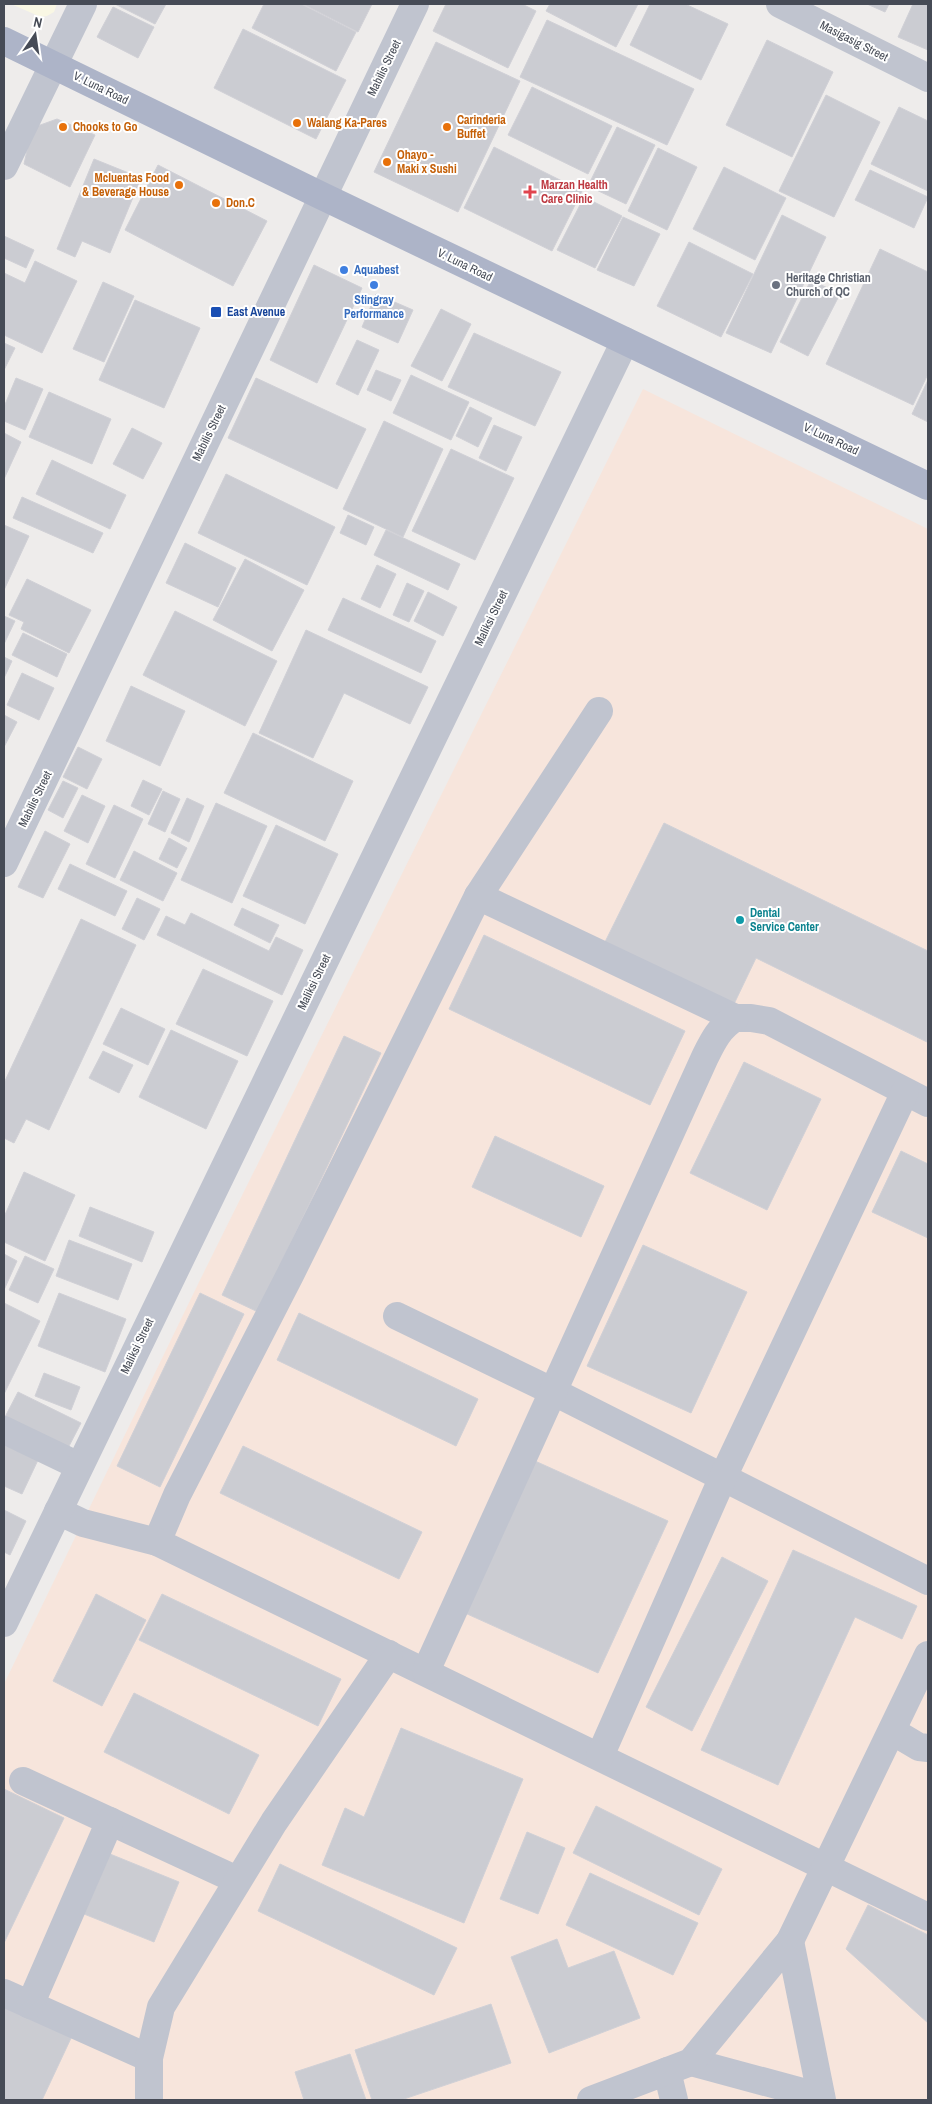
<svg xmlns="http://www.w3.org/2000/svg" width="932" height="2104" viewBox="0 0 932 2104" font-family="'Archivo Narrow',sans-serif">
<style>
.commercial{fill:#f9f7e4}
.medical{fill:#f7e5dc}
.building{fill:#cbccd2;stroke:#d0d0d6}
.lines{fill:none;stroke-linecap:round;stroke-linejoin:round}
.minor{stroke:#c0c4cf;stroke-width:28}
.major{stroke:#adb4c8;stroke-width:28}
.food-dot{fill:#e8710a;stroke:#fff;stroke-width:2}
.health-dot{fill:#e0444e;stroke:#fff;stroke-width:2}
.shop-dot{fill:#3f7fe0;stroke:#fff;stroke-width:2}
.worship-dot{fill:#6b7280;stroke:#fff;stroke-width:2}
.transit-dot{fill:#1a4fb4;stroke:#fff;stroke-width:2}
.culture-dot{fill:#0f9aa8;stroke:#fff;stroke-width:2}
.labels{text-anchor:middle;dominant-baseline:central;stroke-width:4;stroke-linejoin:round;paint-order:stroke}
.street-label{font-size:12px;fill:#464b56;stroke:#fff}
.food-label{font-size:12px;font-weight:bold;fill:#c56008;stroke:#fff;text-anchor:start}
.health-label{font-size:12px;font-weight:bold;fill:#be3a42;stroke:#fff;text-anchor:start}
.shop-label{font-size:12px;font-weight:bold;fill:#366cbe;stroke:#fff;text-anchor:start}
.worship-label{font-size:12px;font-weight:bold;fill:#5b616d;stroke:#fff;text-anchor:start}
.transit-label{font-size:12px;font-weight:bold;fill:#164399;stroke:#fff;text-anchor:start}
.culture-label{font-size:12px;font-weight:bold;fill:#0d838f;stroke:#fff;text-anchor:start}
</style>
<rect width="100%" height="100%" fill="#eeeceb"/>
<polygon class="commercial" points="11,4 57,4 54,12 47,16 41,17"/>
<polygon class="medical" points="643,389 928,529 928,2100 4,2100 4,1684 200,1280"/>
<g class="building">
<polygon points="115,4 166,4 155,24"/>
<polygon points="264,4 301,4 356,32 336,71 252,28"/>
<polygon points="303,4 372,4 358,32"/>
<polygon points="446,4 522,4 536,11 508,68 433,31"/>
<polygon points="550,4 638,4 616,47 546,11"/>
<polygon points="650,4 685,4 728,24 701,80 630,45"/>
<polygon points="867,4 889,4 885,12"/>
<polygon points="913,4 928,4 928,50 898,37"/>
<polygon points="113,7 154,27 138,58 97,37"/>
<polygon points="547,20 694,89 667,145 520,77"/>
<polygon points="243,29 346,80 316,139 214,88"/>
<polygon points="767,40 833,72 792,157 726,125"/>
<polygon points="436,42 520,81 458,212 374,172"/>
<polygon points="532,87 612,126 588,174 508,135"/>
<polygon points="826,95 880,122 834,217 779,191"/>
<polygon points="899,107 928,121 928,191 871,164"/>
<polygon points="57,119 95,135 70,187 24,164 32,128"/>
<polygon points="617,127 655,145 626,204 588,186"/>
<polygon points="494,147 582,191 552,251 464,208"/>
<polygon points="658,148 697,167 667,230 628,211"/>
<polygon points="94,159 141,178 110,253 82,241 75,257 57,249"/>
<polygon points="158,165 267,221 233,286 125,230"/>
<polygon points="724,167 786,198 755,260 693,229"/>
<polygon points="870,170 928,197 914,228 855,200"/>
<polygon points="584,197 622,216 595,268 557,250"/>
<polygon points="782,215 826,237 771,353 726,333"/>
<polygon points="623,217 660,234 634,286 597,270"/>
<polygon points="4,236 34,250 26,268 4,258"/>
<polygon points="689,242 753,274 721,337 657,306"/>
<polygon points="880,249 928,272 928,374 913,405 826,364"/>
<polygon points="35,261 77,281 42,353 4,335 4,273 25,283"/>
<polygon points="314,265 362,288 317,383 270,360"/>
<polygon points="811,280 840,294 808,356 780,342"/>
<polygon points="103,282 134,296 104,362 73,349"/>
<polygon points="376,294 413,310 398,343 362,327"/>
<polygon points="135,300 200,328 164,408 99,380"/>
<polygon points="441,309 471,324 442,381 411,366"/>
<polygon points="474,333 561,372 535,426 448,387"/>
<polygon points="357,340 379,350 358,395 336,384"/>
<polygon points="4,343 15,348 4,370"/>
<polygon points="376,370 401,380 391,401 367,390"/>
<polygon points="411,375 469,402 451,440 393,413"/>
<polygon points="16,378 43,389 25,430 4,421 4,407"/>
<polygon points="256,378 366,429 337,489 228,438"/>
<polygon points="928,380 928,422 912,414"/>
<polygon points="49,392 111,419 92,464 29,437"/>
<polygon points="470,407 492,418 478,447 456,436"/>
<polygon points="384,421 443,449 403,537 343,509"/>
<polygon points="494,425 522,437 506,471 479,458"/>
<polygon points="132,428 162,443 143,479 113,464"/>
<polygon points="4,433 21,442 4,479"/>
<polygon points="451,449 514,478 475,560 412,531"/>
<polygon points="52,460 126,495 110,529 36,494"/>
<polygon points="226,474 335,527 307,585 198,533"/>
<polygon points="22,497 103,533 93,553 13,518"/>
<polygon points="348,515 374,527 366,545 340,533"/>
<polygon points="4,525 29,536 4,590"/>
<polygon points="386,530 460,564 448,590 374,555"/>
<polygon points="185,543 236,568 218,607 166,583"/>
<polygon points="245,559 304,590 272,651 213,620"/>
<polygon points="377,565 396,574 380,608 361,599"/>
<polygon points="27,579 91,610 69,653 21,629 24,622 9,615"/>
<polygon points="407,583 424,591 409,622 393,615"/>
<polygon points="428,592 457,607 443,636 414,621"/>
<polygon points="343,598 436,641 421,673 328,630"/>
<polygon points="175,611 277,661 245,726 143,675"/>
<polygon points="4,616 15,621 4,644"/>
<polygon points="306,630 428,687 410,724 344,693 313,758 259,733"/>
<polygon points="23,633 67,654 57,677 12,655"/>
<polygon points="4,657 12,661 4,678"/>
<polygon points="22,673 54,688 39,720 7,705"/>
<polygon points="131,686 185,711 160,766 106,741"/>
<polygon points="4,715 17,722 4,747"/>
<polygon points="253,733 353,781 325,841 224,793"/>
<polygon points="78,747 102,759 87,789 63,777"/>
<polygon points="143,780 162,789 149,815 131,806"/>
<polygon points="63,781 78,788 63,818 48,810"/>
<polygon points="163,791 180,799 165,832 148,824"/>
<polygon points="82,795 105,806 88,843 64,831"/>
<polygon points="187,798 204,806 189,842 171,833"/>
<polygon points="216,803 267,826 232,903 181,880"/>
<polygon points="114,805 143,819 115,878 86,864"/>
<polygon points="664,823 928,951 927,1042 756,958 734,1004 605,942"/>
<polygon points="276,825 338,854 305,924 243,896"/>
<polygon points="45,831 70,844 43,898 18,887"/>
<polygon points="169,838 187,848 177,868 159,859"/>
<polygon points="134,851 177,873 163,901 120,880"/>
<polygon points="70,864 127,891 115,916 58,889"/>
<polygon points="137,898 160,909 144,940 122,929"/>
<polygon points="242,908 279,925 270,943 234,925"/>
<polygon points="191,913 269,951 276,937 303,950 282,995 157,935 166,916 185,925"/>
<polygon points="81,919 136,945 49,1130 26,1119 14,1143 4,1138 4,1083"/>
<polygon points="484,935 685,1031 650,1105 449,1009"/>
<polygon points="203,969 273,1001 247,1056 176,1024"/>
<polygon points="121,1008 165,1029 148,1065 103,1044"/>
<polygon points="171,1030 238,1061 206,1129 139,1097"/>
<polygon points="344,1036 381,1053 258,1312 222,1295"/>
<polygon points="103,1051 133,1065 119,1093 89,1078"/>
<polygon points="744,1062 821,1099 767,1210 690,1173"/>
<polygon points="495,1136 604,1186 581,1237 472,1187"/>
<polygon points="901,1151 928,1164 928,1238 872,1212"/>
<polygon points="24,1172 75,1195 45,1261 4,1242 4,1217"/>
<polygon points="90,1207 154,1232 142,1262 79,1236"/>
<polygon points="69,1240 132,1264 118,1300 56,1276"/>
<polygon points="643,1245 747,1292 691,1413 587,1366"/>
<polygon points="4,1254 17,1261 4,1290"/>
<polygon points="25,1256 54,1269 38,1303 9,1290"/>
<polygon points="59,1293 126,1319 105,1372 38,1346"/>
<polygon points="200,1293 244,1314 160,1487 117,1466"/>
<polygon points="4,1303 40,1321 4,1394"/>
<polygon points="299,1313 478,1399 456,1446 277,1360"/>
<polygon points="44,1373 80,1387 71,1410 35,1396"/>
<polygon points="18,1392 81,1423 67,1450 4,1419"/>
<polygon points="4,1445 38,1460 22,1494 4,1486"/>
<polygon points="243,1446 422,1532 399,1579 220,1493"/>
<polygon points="535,1461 668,1521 598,1673 465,1613"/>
<polygon points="4,1510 26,1521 10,1555 4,1552"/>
<polygon points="793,1550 917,1606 902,1639 855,1617 778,1785 701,1750"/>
<polygon points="722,1557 768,1581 692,1731 646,1707"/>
<polygon points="96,1594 146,1620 102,1706 53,1681"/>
<polygon points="162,1594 341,1679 318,1726 139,1640"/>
<polygon points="134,1693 259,1755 229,1814 104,1752"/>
<polygon points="401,1728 523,1779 464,1923 322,1865 345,1808 364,1817"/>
<polygon points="4,1789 64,1818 4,1943"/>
<polygon points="596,1806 722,1869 699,1915 573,1853"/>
<polygon points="527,1832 565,1848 538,1914 500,1899"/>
<polygon points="110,1854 179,1882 154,1942 84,1914"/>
<polygon points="280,1864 457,1948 434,1995 258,1911"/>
<polygon points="590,1873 698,1923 673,1975 566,1925"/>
<polygon points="868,1905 928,1935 928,2023 846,1949"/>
<polygon points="557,1939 568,1968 614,1951 640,2018 549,2053 511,1957"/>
<polygon points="4,2004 72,2036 42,2100 4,2100"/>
<polygon points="491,2004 511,2063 401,2100 372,2100 355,2050"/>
<polygon points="350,2054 366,2100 304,2100 295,2072"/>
</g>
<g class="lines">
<g class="minor">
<polyline points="780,4 928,78"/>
<polyline points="4,166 83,4"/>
<polyline points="599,711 478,896 290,1275 177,1495 157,1542 928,1917"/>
<polyline points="4,863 415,4"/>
<polyline points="478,896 735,1018 751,1018 769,1021 928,1103"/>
<polyline points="397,1316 552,1391 928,1581"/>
<polyline points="4,1430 79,1466"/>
<polyline points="58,1511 83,1523 157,1542"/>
<polyline points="4,1623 625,341"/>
<path d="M426,1671L705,1057C713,1041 719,1028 735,1018"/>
<polyline points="892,1731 919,1747 928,1748"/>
<polyline points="600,1756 723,1477 905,1092"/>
<polyline points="23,1781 237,1880"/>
<polyline points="790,1941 822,2100"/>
<polyline points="4,1993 149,2058"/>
<polyline points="30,2005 110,1821"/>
<polyline points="691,2062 821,2097"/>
<polyline points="667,2071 674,2100"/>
<polyline points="149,2100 149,2058 161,2007 274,1822 389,1654"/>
<polyline points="591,2100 691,2062 790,1941 928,1655"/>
</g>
<polyline class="major" points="4,41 322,196 928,486"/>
</g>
<g class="food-dot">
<circle cx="297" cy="123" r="5"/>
<circle cx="63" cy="127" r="5"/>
<circle cx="447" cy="127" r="5"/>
<circle cx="387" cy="162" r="5"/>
<circle cx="179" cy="185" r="5"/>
<circle cx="216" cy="203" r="5"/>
</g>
<path class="health-dot" d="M527.5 184.5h5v5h5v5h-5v5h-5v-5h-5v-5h5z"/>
<g class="shop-dot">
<circle cx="344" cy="270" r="5"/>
<circle cx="374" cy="285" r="5"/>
</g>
<circle class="worship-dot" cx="776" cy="285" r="5"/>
<rect class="transit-dot" x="210" y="306" width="12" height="12" rx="2.5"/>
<circle class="culture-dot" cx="740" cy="920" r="5"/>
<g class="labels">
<g class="street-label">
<text transform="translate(854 41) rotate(27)">Masigasig Street</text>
<text transform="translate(384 68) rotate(-64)">Mabilis Street</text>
<text transform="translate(101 88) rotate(26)">V. Luna Road</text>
<text transform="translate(465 265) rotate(26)">V. Luna Road</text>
<text transform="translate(209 433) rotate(-64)">Mabilis Street</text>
<text transform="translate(831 439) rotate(25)">V. Luna Road</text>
<text transform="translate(491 618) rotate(-64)">Maliksi Street</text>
<text transform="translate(35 799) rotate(-64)">Mabilis Street</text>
<text transform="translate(314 982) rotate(-64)">Maliksi Street</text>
<text transform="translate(137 1346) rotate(-64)">Maliksi Street</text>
</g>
<g class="food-label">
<text x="457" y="120">Carinderia<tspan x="457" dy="14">Buffet</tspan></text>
<text x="307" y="123">Walang Ka-Pares</text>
<text x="73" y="127">Chooks to Go</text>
<text x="397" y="155">Ohayo -<tspan x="397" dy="14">Maki x Sushi</tspan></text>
<text x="169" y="178" text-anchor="end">Mcluentas Food<tspan x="169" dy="14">&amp; Beverage House</tspan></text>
<text x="226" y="203">Don.C</text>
</g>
<g class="health-label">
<text x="541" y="185">Marzan Health<tspan x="541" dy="14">Care Clinic</tspan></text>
</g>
<g class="shop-label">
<text x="354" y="270">Aquabest</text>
<text x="374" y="300" text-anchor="middle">Stingray<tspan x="374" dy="14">Performance</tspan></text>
</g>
<g class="worship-label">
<text x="786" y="278">Heritage Christian<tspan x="786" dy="14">Church of QC</tspan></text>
</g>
<g class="transit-label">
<text x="227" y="312">East Avenue</text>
</g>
<g class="culture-label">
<text x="750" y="913">Dental<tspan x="750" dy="14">Service Center</tspan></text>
</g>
</g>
<rect width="932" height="2104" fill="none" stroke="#464b56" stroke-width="10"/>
<g transform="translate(35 35) rotate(13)" stroke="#ffffff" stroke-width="4" paint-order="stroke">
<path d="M0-4L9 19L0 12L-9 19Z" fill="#464b56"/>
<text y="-8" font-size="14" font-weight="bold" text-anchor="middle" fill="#464b56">N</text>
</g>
</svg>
